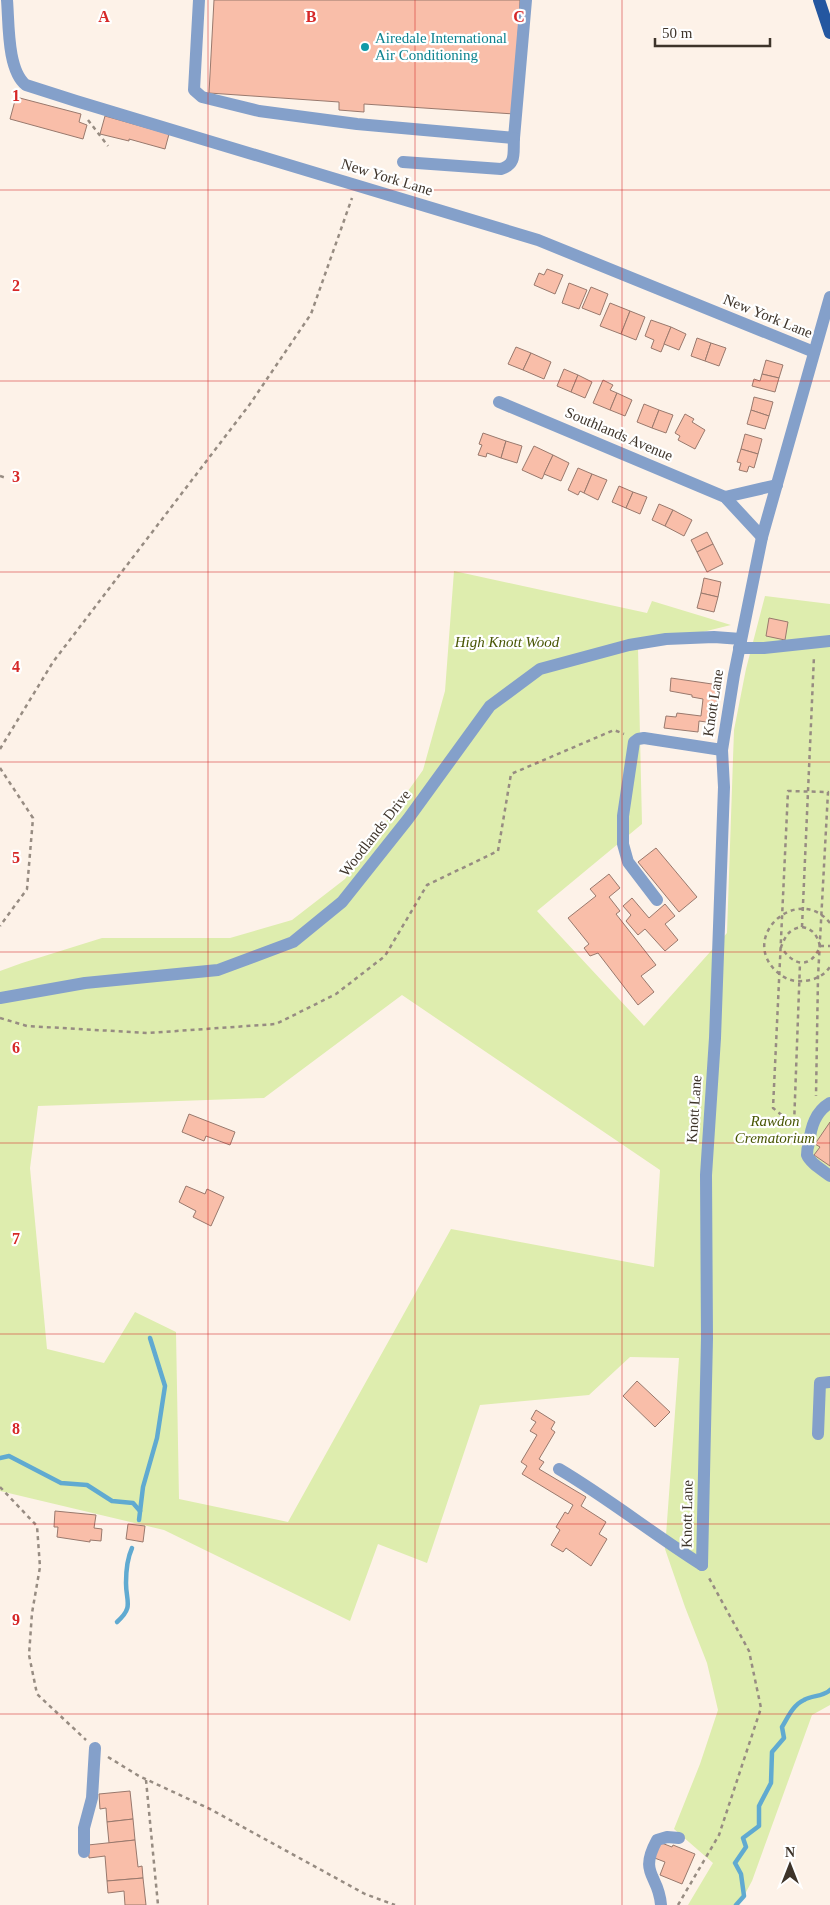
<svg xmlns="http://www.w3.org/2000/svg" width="830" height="1905" viewBox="0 0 830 1905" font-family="Georgia,serif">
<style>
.green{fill:#deedae;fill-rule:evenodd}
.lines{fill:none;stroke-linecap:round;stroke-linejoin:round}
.stream{stroke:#60aad1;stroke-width:4.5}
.building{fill:#f9bea9;stroke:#99796d}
.path{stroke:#978c82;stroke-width:2.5;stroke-dasharray:4 4;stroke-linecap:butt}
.minor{stroke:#84a0ca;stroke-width:12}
.major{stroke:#2457a0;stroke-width:12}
.grid{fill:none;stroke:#d62828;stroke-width:1;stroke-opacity:0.55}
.culture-dot{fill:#0f9aa8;stroke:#fff;stroke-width:2}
.labels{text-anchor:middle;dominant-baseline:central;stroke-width:4.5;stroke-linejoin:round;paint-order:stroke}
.culture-label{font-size:15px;fill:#0d838f;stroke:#fff;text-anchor:start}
.street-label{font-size:15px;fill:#3e342a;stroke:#fff}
.park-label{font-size:15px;font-style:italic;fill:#495604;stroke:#fff}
.grid-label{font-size:16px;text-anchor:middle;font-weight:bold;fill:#d62828;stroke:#fff;stroke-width:4.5;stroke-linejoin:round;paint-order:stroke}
</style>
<rect width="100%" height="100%" fill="#fdf2e8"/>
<path class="green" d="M454,571L647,613L652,601L731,625L638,648L642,824L537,911L644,1026L727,933L734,730L746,669L765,596L830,604V1705L812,1715L752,1881L739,1905H688L713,1863L674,1829L700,1764L718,1710L707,1663L685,1607L665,1549L679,1358L630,1357L589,1395L480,1405L427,1563L378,1544L350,1621L164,1530L0,1491V971L22,963L102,938H230L292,920L345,879L423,770L445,691ZM402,995L660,1170L654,1267L451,1229L288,1522L179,1499L176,1332L135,1312L104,1363L47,1349L30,1168L38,1106L264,1098Z"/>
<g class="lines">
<g class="stream">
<polyline points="0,1458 9,1456 61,1483 87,1485 112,1501 133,1503 140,1511"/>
<polyline points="139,1520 143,1487 157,1438 165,1386 150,1338"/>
<path d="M117,1622C134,1607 126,1602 126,1583C126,1571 127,1559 132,1548"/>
<path d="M736,1905L744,1896L741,1874L735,1863L746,1847L743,1838L759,1826V1806L771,1783L772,1752L784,1738L782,1727C788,1717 793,1705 804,1700C812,1695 823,1697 830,1690"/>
</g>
</g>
<g class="building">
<polygon points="214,0 520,0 514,114 364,104 364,112 339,110 339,102 209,93"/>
<polygon points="16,97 81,114 79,122 87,125 83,139 10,119"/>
<polygon points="105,116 169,134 165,149 129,139 129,141 100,134"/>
<polygon points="547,269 563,275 555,294 534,285 539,273 544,275"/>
<polygon points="569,283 587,290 579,309 562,303"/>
<polygon points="591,287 608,294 600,315 582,308"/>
<polygon points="610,303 630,311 621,334 600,326"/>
<polygon points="630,311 645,317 636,340 621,334"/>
<polygon points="651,320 671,327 661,352 651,348 654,340 645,336"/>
<polygon points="671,327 686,334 679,350 664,344"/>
<polygon points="697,338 711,343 705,361 691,356"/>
<polygon points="711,343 726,348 719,366 705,361"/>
<polygon points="516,347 531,353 523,370 508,364"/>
<polygon points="531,353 551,362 544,379 523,370"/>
<polygon points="766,360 783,365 779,378 762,374"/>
<polygon points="564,369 578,375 571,392 557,386"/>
<polygon points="762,374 779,378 775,392 752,386 754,379 760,381"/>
<polygon points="578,375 592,382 585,398 571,392"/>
<polygon points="603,380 613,385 610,390 617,393 610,410 593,403"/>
<polygon points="617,393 632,400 625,416 610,410"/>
<polygon points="754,397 773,402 769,416 751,410"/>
<polygon points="644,404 659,410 652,428 637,422"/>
<polygon points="659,410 673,415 666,433 652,428"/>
<polygon points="751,410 769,416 765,429 747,424"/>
<polygon points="685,414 694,419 692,422 705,430 695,449 678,440 680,436 675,433"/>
<polygon points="483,433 506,441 501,458 487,453 486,457 478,455 482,445 479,444"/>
<polygon points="745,434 762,439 758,454 741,449"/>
<polygon points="506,441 522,446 517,463 501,458"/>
<polygon points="534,446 553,455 542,479 522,470"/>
<polygon points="741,449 758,454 754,468 749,466 747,472 739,470 741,463 737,462"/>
<polygon points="553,455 569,463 561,481 544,474"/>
<polygon points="578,468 592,474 584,493 580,491 578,495 568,490"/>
<polygon points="592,474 607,480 598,500 584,493"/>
<polygon points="619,486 633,492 626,508 612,502"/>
<polygon points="633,492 647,497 640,514 626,508"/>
<polygon points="659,504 673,510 665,526 652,520"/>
<polygon points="673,510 692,520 684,536 665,526"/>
<polygon points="707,532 713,544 697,552 691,540"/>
<polygon points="713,544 723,564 707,572 697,552"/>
<polygon points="704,578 721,582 718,597 701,593"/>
<polygon points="701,593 718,597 714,612 697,608"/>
<polygon points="769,618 788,622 785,640 766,636"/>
<polygon points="671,678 719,685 714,723 699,721 698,732 664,728 666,716 676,717 677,713 701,716 703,699 692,697 692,695 670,691"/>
<polygon points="656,848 697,897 679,912 638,862"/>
<polygon points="609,874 620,888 609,897 620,911 616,914 656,965 641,976 654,992 638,1005 598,953 590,956 584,948 589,944 568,918 596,896 590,889"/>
<polygon points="632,898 649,918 665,904 675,916 665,924 678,940 665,951 645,929 638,935 626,921 631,915 623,906"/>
<polygon points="189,1114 235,1132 230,1145 206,1136 204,1141 182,1132"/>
<polygon points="830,1122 830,1166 814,1155 820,1147 815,1144"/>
<polygon points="186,1186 205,1194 207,1189 224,1197 211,1226 193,1217 196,1211 179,1202"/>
<polygon points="637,1381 670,1412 655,1427 623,1396"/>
<polygon points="536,1410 555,1422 551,1429 555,1432 539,1459 544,1462 539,1469 586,1497 581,1506 606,1522 599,1534 607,1539 591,1566 566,1548 563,1552 551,1545 560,1530 556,1527 565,1512 568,1514 573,1505 522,1474 527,1466 521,1462 537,1435 530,1431 536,1422 531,1419"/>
<polygon points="55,1511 96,1515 94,1528 102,1529 101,1541 90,1540 90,1542 57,1537 58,1527 54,1527"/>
<polygon points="128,1524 145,1526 143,1542 126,1539"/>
<polygon points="130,1791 133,1819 107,1822 106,1808 100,1809 99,1794"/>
<polygon points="133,1819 135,1840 109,1843 107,1822"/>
<polygon points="135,1840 138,1867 142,1866 143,1878 107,1881 105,1856 89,1858 88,1845"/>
<polygon points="659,1842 672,1847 673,1845 695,1854 682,1884 660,1875 665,1862 652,1857"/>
<polygon points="143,1878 146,1905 125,1905 124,1891 108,1893 107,1881"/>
</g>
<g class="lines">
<g class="path">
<polyline points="88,120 108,146"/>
<polyline points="0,476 6,478"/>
<polyline points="0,749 53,662 250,404 311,314 352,198"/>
<polyline points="0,768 33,818 27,889 0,926"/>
<path d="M830,923C798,883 739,936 776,971C781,976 788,980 796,981C810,982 822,978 830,967"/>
<polyline points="802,927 814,656"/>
<path d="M802,927C813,929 817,935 820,946C811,970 793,966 781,947C786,935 789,929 802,927Z"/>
<polyline points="820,946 830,946"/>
<polyline points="0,1018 27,1026 148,1033 276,1024 336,994 385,956 427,885 498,851 511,774 614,730 624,734"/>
<polyline points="794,1125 773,1108 788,791 828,792 818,977 816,1096"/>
<polyline points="799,1127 794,1125 800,963"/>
<polyline points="0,1487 37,1526 40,1567 32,1613 29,1655 37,1694 86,1740"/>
<polyline points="108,1757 139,1776 210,1809 365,1894 395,1905"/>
<polyline points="146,1780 158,1905"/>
<polyline points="678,1905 719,1835 761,1708 749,1651 708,1576"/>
</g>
<g class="minor">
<path d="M7,0C9,23 7,70 26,85L76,101L538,240L814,352"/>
<polyline points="199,0 194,90 202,97 259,111 357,124 514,138 526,0"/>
<path d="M403,162L501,169C517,164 513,153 514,138"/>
<polyline points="499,402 725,497 762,537"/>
<polyline points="725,497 777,485"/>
<polyline points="739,648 764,648 830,641"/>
<polyline points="657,900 628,862 623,844 623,816 634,742 638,739 644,738 722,750"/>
<polyline points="0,998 85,983 218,970 293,942 342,902 408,819 490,706 540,669 629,645 666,639 714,637 741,639"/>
<path d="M830,1103C815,1112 811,1127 809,1143C808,1146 807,1151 807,1155C810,1163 824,1171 830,1176"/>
<polyline points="818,1434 820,1383 830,1382"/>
<path d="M559,1469C608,1498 653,1534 702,1565"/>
<polyline points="702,1565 707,1338 706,1175 715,1038 724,787 722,750 734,675 762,537 830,297"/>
<polyline points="84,1852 84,1828 92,1798 95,1748"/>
<path d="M661,1905C659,1874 638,1875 657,1840L667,1837L679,1838"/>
</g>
<polyline class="major" points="819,0 830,33"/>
</g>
<path class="grid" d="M208,0V1905M415,0V1905M622,0V1905M0,190H830M0,381H830M0,572H830M0,762H830M0,952H830M0,1143H830M0,1334H830M0,1524H830M0,1714H830"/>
<circle class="culture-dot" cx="365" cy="47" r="5"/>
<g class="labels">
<g class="culture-label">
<text x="375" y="38">Airedale International<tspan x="375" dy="17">Air Conditioning</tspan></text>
</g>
<g class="street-label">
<text transform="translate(387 177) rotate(17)">New York Lane</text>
<text transform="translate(768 316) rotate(22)">New York Lane</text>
<text transform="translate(619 434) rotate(23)">Southlands Avenue</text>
<text transform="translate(713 703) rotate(-81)">Knott Lane</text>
<text transform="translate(375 833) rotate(-52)">Woodlands Drive</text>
<text transform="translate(694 1109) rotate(-86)">Knott Lane</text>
<text transform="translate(687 1514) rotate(-89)">Knott Lane</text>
</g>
<g class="park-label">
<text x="507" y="642">High Knott Wood</text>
<text x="775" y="1121">Rawdon<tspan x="775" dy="17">Crematorium</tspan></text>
</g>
</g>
<g class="grid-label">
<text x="104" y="22">A</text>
<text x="311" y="22">B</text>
<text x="519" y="22">C</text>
<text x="16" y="101">1</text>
<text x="16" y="291">2</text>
<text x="16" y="482">3</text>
<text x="16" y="672">4</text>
<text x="16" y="863">5</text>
<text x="16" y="1053">6</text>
<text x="16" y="1244">7</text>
<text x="16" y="1434">8</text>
<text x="16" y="1625">9</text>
</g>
<g transform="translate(790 1865)" stroke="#ffffff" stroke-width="4" paint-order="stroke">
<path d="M0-4L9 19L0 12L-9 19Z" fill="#3e342a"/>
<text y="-8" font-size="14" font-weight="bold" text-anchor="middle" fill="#3e342a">N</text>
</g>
<path d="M655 38v8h115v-8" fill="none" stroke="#3e342a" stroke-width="2.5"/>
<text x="662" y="38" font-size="15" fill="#3e342a" stroke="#ffffff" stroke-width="4" paint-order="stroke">50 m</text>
</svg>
